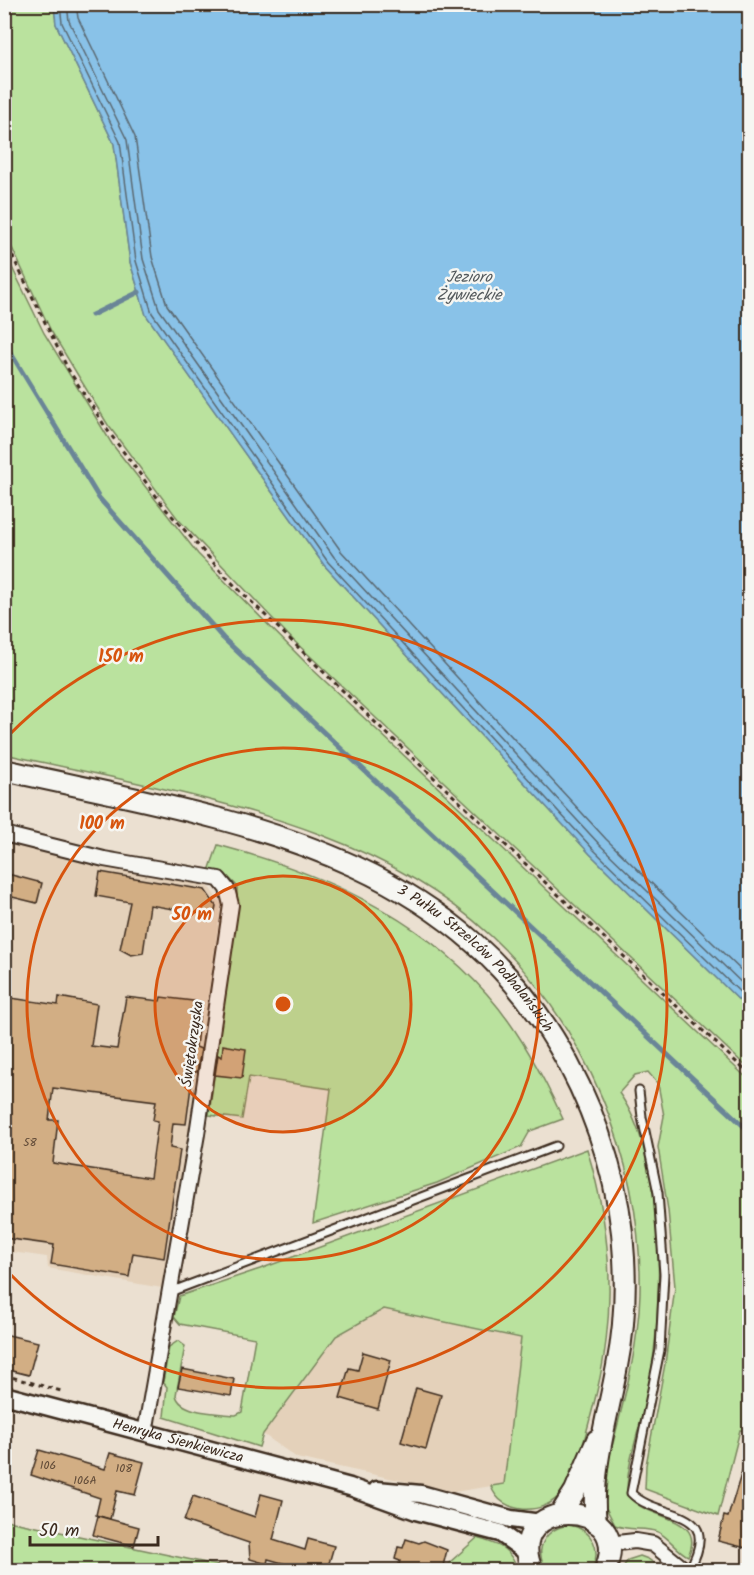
<svg xmlns="http://www.w3.org/2000/svg" width="754" height="1575" viewBox="0 0 754 1575" font-family="Kalam,sans-serif">
<style>
.built{fill:#e4d1ba}
.green{fill:#bae29e;stroke:#7a865e;stroke-width:1.5}
.water{fill:#89c2e8;stroke:#6a8597;stroke-width:1.5}
.lines{fill:none;stroke-linecap:round;stroke-linejoin:round}
.shore{stroke:#5a676f;stroke-width:1.5}
.stream{stroke:#6a8597;stroke-width:5}
.building{fill:#d2ae84;stroke:#3b2a1e;stroke-width:1.5;fill-rule:evenodd}
.service-casing{stroke:#3b2a1e;stroke-width:11}
.minor-casing{stroke:#3b2a1e;stroke-width:18}
.tertiary-casing{stroke:#3b2a1e;stroke-width:21}
.secondary-casing{stroke:#3b2a1e;stroke-width:24}
.path{stroke:#3b2a1e;stroke-width:3;stroke-dasharray:4.5 4.5;stroke-linecap:butt}
.service{stroke:#f6f6f2;stroke-width:7}
.minor{stroke:#f6f6f2;stroke-width:14}
.tertiary{stroke:#f6f6f2;stroke-width:16}
.secondary{stroke:#f6f6f2;stroke-width:20}
.ring{fill:none;stroke:#d7540e;stroke-width:3}
.labels{text-anchor:middle;dominant-baseline:central;stroke-width:5;stroke-linejoin:round;paint-order:stroke}
.number-label{font-size:12px;fill:#614b38}
.street-label{font-size:15px;fill:#3b2a1e;stroke:#f6f6f2}
.water-label{font-size:16px;font-style:italic;fill:#52585b;stroke:#f6f6f2}
.centre{fill:#d7540e;stroke:#f6f6f2;stroke-width:3}
.ring-label{font-size:18px;text-anchor:middle;font-weight:bold;fill:#d7540e;stroke:#f6f6f2;stroke-width:5;stroke-linejoin:round;paint-order:stroke}
</style>
<rect width="100%" height="100%" fill="#ebe0d1"/>
<filter id="ink" filterUnits="userSpaceOnUse"><feTurbulence type="fractalNoise" baseFrequency=".0167" numOctaves="2"/><feDisplacementMap in="SourceGraphic" scale="12" xChannelSelector="R" yChannelSelector="G"/><feConvolveMatrix kernelMatrix="1 2 1 2 8 2 1 2 1" color-interpolation-filters="sRGB"/></filter>
<g filter="url(#ink)">
<g class="built">
<polygon points="4,834 207,877 208,886 221,904 189,1132 162,1288 48,1268 47,1257 5,1251"/>
<polygon points="384,1309 521,1338 504,1484 454,1492 297,1458 263,1434 336,1336"/>
</g>
<g class="green">
<polygon points="4,5 54,5 56,24 114,144 130,262 146,315 324,565 590,854 749,1010 749,1069 293,640 178,519 108,425 51,331 5,233"/>
<path d="M4,251L44,333L112,444L198,554L310,667L749,1080V1432L740,1430L718,1516L645,1489L646,1465L665,1364L675,1287L668,1210L658,1147L664,1116L658,1084L648,1072L635,1075L619,1093C667,1160 664,1311 648,1390C642,1423 627,1459 627,1492C637,1521 709,1512 688,1556C677,1551 670,1538 658,1532C644,1526 630,1532 615,1525L605,1506L608,1480L604,1479C619,1416 638,1359 640,1293C643,1161 587,1027 491,936C443,891 380,857 319,834C218,796 110,778 5,754Z"/>
<path d="M218,845C319,872 416,914 487,994C519,1030 543,1076 563,1119L530,1131L521,1147L437,1183L313,1223L331,1089L249,1077L242,1119L209,1115L237,902V886L228,877L209,871Z"/>
<path d="M587,1149C606,1211 614,1276 606,1341C601,1385 587,1428 576,1471L571,1470C569,1478 567,1486 562,1492C545,1516 501,1516 491,1486L504,1484L521,1338L384,1309L336,1336L263,1434L259,1447L164,1417L167,1387L163,1382L169,1347L178,1341L185,1346L176,1395C180,1414 219,1413 236,1415L242,1412L255,1338L180,1324L174,1317L179,1296L260,1269Z"/>
<polygon points="4,1519 13,1522 239,1570 5,1570"/>
<path d="M571,1525C593,1531 601,1548 593,1568L546,1570C533,1548 546,1527 571,1525Z"/>
<path d="M477,1538C501,1546 508,1546 518,1570H445L449,1563Z"/>
<polygon points="640,1556 648,1559 664,1570 621,1570 628,1560"/>
</g>
<polygon class="water" points="54,5 749,5 749,1010 590,854 324,565 146,315 130,262 114,144 56,24"/>
<g class="lines">
<g class="shore">
<polyline points="60,4 62,23 120,142 136,261 152,313 328,562 594,850 750,1002"/>
<polyline points="67,4 69,21 127,140 143,259 159,309 334,557 600,845 750,991"/>
<polyline points="76,4 78,18 135,137 152,257 167,305 341,551 606,839 750,979"/>
</g>
<g class="stream">
<polyline points="92,315 139,292"/>
<polyline points="4,342 99,498 223,638 750,1132"/>
</g>
</g>
<g class="building">
<polygon points="100,872 205,890 216,906 214,916 150,905 143,953 131,955 120,949 130,902 96,896"/>
<polygon points="4,873 42,883 37,903 4,895"/>
<path d="M4,997L58,1005L59,997L97,1004L91,1046L117,1049L126,997L160,1001L161,997L201,1002L196,1047L201,1049L197,1072H194L192,1079L186,1124L173,1123L170,1148L180,1150L164,1258L133,1253L129,1277L51,1264L54,1245L4,1238ZM53,1088L156,1101L153,1120L158,1121L150,1178L53,1163L58,1120H49Z"/>
<polygon points="223,1045 246,1049 242,1078 215,1075 218,1055 222,1057"/>
<polygon points="4,1334 38,1342 29,1375 4,1369"/>
<polygon points="363,1352 391,1360 378,1409 340,1398 349,1368 358,1370"/>
<polygon points="182,1369 234,1379 231,1396 178,1387"/>
<polygon points="416,1388 441,1395 426,1449 401,1442"/>
<polygon points="39,1450 105,1469 110,1453 144,1462 135,1495 117,1491 110,1519 96,1515 100,1498 31,1475"/>
<polygon points="746,1458 750,1458 750,1505 745,1521 750,1523 750,1549 718,1541 724,1516 728,1517"/>
<polygon points="261,1494 283,1500 273,1540 305,1550 308,1539 334,1546 327,1570 301,1566 300,1568 268,1559 267,1564 250,1559 249,1543 184,1521 193,1496 255,1517"/>
<polygon points="98,1516 139,1527 134,1546 93,1535"/>
<polygon points="406,1539 419,1543 424,1541 447,1550 442,1570 397,1570 400,1561 395,1559 398,1547 403,1548"/>
</g>
<g class="lines">
<defs>
<g id="service">
<path d="M639,1091L642,1117L658,1193L664,1274L660,1350L631,1493C658,1521 725,1505 689,1570"/>
<polyline points="170,1292 556,1146"/>
</g>
<g id="minor">
<polyline points="4,834 104,859 219,879 227,889 231,905 197,1134 145,1433"/>
<polyline points="608,1544 635,1541 653,1544 685,1570"/>
</g>
<g id="tertiary">
<path id="s1" d="M4,1395L350,1487L416,1511L500,1533L528,1553"/>
<polyline points="377,1490 421,1494 511,1519 541,1523"/>
</g>
<g id="secondary">
<path id="s2" d="M4,770C222,819 451,845 568,1063C600,1123 621,1191 624,1258C626,1294 624,1331 617,1366C608,1417 590,1471 596,1523"/>
<polyline points="561,1513 575,1491 597,1440"/>
<path d="M532,1570C501,1495 637,1496 605,1570"/>
</g>
</defs>
<use href="#service" class="service-casing"/>
<use href="#minor" class="minor-casing"/>
<use href="#tertiary" class="tertiary-casing"/>
<use href="#secondary" class="secondary-casing"/>
<g class="path">
<polyline points="4,239 68,369 108,431 165,508 226,577 378,725 750,1075"/>
<polyline points="4,1375 61,1391"/>
</g>
<use href="#service" class="service"/>
<use href="#minor" class="minor"/>
<use href="#tertiary" class="tertiary"/>
<use href="#secondary" class="secondary"/>
</g>
</g>
<circle cx="283" cy="1004" r="128" fill="#d7540e" fill-opacity=".12"/>
<g class="ring">
<circle cx="283" cy="1004" r="128"/>
<circle cx="283" cy="1004" r="256"/>
<path d="M7 737A384 384 0 1 1 7 1271"/>
</g>
<g class="labels">
<g class="number-label">
<text x="30" y="1142">58</text>
<text x="48" y="1465">106</text>
<text x="124" y="1468">108</text>
<text x="85" y="1480">106A</text>
</g>
<g class="street-label">
<text stroke="none"><textPath href="#s2" startOffset="518">3 Pułku Strzelców Podhalańskich</textPath></text>
<text transform="translate(193 1044) rotate(-82)">Świętokrzyska</text>
<text stroke="none"><textPath href="#s1" startOffset="180">Henryka Sienkiewicza</textPath></text>
</g>
<g class="water-label">
<text x="469" y="277">Jezioro<tspan x="469" dy="18">Żywieckie</tspan></text>
</g>
</g>
<circle cx="283" cy="1004" r="9" class="centre"/>
<g class="ring-label">
<text x="121" y="662">150 m</text>
<text x="102" y="829">100 m</text>
<text x="192" y="920">50 m</text>
</g>
<rect width="754" height="1575" fill="none" stroke="#f6f6f2" stroke-width="24"/>
<rect x="12" y="12" width="730" height="1551" fill="none" stroke="#3b2a1e" stroke-width="2" filter="url(#ink)"/>
<path d="M30 1536v9h128v-9" fill="none" stroke="#3b2a1e" stroke-width="3"/>
<text x="39" y="1536" font-size="18" fill="#3b2a1e" stroke="#f6f6f2" stroke-width="4.5" paint-order="stroke">50 m</text>
</svg>
